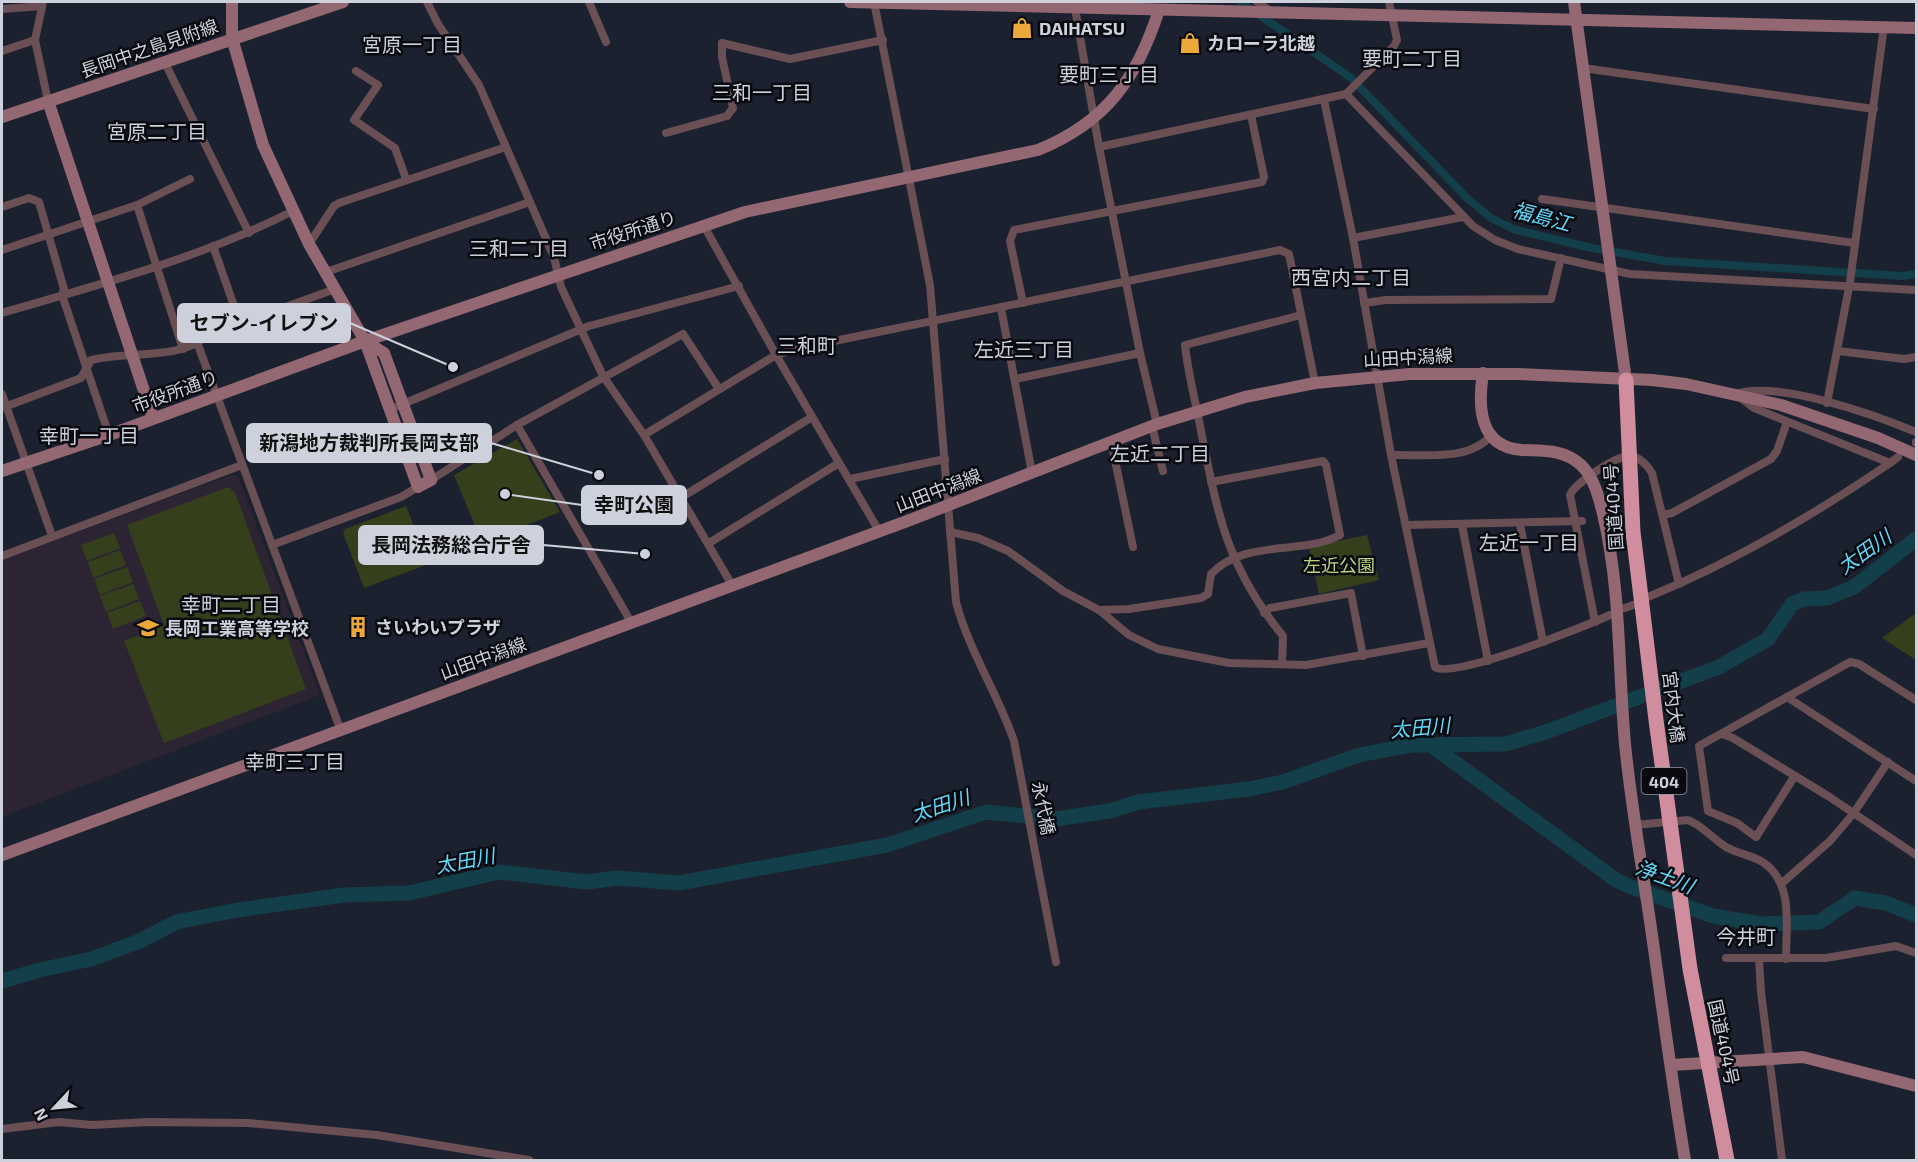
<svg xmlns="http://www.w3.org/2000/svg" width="1918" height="1162" viewBox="0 0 1918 1162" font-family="'Exo 2','Noto Sans JP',sans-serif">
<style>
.education{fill:#2c2433}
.green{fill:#353f1c}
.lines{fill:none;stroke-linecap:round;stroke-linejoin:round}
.canal{stroke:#133f4a;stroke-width:8}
.river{stroke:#133f4a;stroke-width:15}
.street{stroke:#6a4f55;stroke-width:8}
.secondary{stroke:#936873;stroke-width:12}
.highway{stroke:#d08d9e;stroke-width:15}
.labels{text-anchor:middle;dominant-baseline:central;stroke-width:5;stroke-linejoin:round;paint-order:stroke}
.shield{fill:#080a10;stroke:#92959e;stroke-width:1.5}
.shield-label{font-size:16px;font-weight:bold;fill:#cdd1db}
.poi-label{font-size:18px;font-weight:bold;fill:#cdd1db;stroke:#080a10;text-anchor:start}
.street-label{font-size:18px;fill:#cdd1db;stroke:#080a10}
.park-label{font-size:18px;fill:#b9d47e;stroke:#080a10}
.neighbourhood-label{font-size:20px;fill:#cdd1db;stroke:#080a10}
.water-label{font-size:20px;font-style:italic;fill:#62d8f8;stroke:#080a10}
.leader{fill:none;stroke:#cdd1db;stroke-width:2}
.callout-dot{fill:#cdd1db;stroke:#080a10;stroke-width:2}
.callout{fill:#cdd1db;stroke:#cdd1db;stroke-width:2}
.callout-label{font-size:20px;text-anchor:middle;font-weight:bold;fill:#111}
</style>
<rect width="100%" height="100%" fill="#1b212e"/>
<polygon class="education" points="233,474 239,478 320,695 2,817 2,560"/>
<g class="green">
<polygon points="517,439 560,512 482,543 454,475"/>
<polygon points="228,487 235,492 306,689 164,743 124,641 164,625 127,525"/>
<polygon points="406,506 429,564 364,588 343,533 345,529"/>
<polygon points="114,533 120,548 87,561 81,545"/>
<polygon points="1367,535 1379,580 1319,594 1309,547"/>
<polygon points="120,550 126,565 93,578 88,562"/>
<polygon points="127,567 133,582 100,595 94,579"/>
<polygon points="133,584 139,599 106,612 100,596"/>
<polygon points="140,601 146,616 113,629 107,613"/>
<polygon points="1916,613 1916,660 1882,638"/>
</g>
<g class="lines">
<polyline class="canal" points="1240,2 1350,77 1467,198 1491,218 1516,230 1592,248 1666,261 1903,276 1916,274"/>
<g class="river">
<polyline points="1432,746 1616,880 1631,887 1713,916 1761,924 1819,922 1855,898 1886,903 1916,915"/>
<polyline points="2,981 40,970 91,959 140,941 176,922 238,910 344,895 409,893 499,872 587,882 617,878 679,883 887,845 986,812 1055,819 1110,811 1138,802 1249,789 1283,782 1359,755 1412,745 1505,744 1546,732 1719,667 1768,639 1792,604 1804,599 1827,598 1854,587 1916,539"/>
</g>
<g class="street">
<polyline points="43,2 35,40 48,101"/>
<polyline points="427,2 438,24 479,85 554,257 561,287 603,376 644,435 732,585"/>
<polyline points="589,2 606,42"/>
<path d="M874,2L930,285L956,602C969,651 998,694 1014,741L1056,962"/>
<polyline points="1257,2 1271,11"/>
<polyline points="1075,8 1099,147 1140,353 1157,424"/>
<polyline points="2,9 42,6"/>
<polyline points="2,51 35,40"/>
<polyline points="165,63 249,233"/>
<polyline points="1583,68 1874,109"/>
<polyline points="356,71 378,85 354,120 395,148 406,179"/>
<polyline points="1346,94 1473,226 1495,240 1518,249 1630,274 1916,290"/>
<path d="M1324,100L1353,238L1391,455L1435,667C1452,680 1586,626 1610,615"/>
<polyline points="666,133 727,116 733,108 722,57 722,43 790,59 883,40"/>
<polyline points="1099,147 1346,94 1394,46 1397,40 1389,2"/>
<polyline points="1542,199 1854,243"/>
<polyline points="137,205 183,349"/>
<polyline points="2,207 29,198 39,202 64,289 62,295 109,435"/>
<polyline points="704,226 776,355 879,531"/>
<polyline points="1353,238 1463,217"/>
<polyline points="309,244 334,206 339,203 506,147"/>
<polyline points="213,246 240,323"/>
<polyline points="2,250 137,205 190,179"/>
<polyline points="326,272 530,202"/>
<polyline points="1023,303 1010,241 1014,230 1262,182 1264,177 1251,115"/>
<polyline points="1364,303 1386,300 1551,299 1561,258"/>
<polyline points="1001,308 1032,473"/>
<path d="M2,313C100,284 201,258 293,211"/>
<polyline points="198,345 341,731"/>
<polyline points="1838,351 1904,359 1916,357"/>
<polyline points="1015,379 1140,353"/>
<polyline points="2,394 52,536"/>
<polyline points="1827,403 1850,282 1884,26"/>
<path d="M2,408L81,378L91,360C123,351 183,360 206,336L335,289"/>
<polyline points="391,409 589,326 739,286"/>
<polyline points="517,425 631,622"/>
<polyline points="1152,426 1163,471"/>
<polyline points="644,435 776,355 795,349 1280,250 1289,254 1315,383"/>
<polyline points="1111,441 1133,547"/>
<polyline points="1916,443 1916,442"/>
<path d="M1391,455C1423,454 1470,462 1491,435"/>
<path d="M1898,457L1890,463L1754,408L1736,394C1778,380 1875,415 1916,432"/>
<polyline points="850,479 945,459"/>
<polyline points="431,480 517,425 683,334 719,389"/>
<polyline points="682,497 812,417"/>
<polyline points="1663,515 1672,513 1771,459 1777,451 1787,422"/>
<polyline points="1520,524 1543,642"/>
<polyline points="1407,525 1582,521"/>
<polyline points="1462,525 1488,661"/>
<polyline points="950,532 978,538 1008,551 1063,591 1099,610 1129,635 1158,649 1229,663 1306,665 1429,643"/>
<polyline points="709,543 839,463"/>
<polyline points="272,545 401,497 418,487"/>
<polyline points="2,556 242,465"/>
<path d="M1648,597C1733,562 1814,515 1890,463"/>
<polyline points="1625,608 1633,605"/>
<path d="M1099,610L1129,609L1201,598L1208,594L1211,574C1245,538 1302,556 1340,535L1326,465L1323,461L1211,482"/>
<polyline points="1264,613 1270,608 1351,593 1363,656"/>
<path d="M1595,622L1570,495C1574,484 1618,454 1630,456C1640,457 1647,465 1652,473L1679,584"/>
<path d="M1282,664L1283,636C1227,567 1218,516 1201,431C1196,403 1188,374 1185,345L1301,315"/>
<polyline points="1787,697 1916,781"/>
<polyline points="1722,734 1733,738 1828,796 1916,855"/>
<polyline points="1794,777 1756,837 1737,823 1708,811 1699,746 1850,662 1859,664 1916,700"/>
<path d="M1636,825L1688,820C1702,825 1713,839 1726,847C1738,854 1753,855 1764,863C1794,884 1786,927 1786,959"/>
<polyline points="1781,884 1830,841 1853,814 1888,762"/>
<polyline points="1726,958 1826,958 1896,946 1916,953"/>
<polyline points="1759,959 1761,992 1782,1160"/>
<polyline points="2,1129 59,1122 92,1125 148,1122 249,1123 377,1135 529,1160"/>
</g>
<g class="secondary">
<polyline points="232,2 232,38 263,145 309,244 365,341 418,487 431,480 384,353 365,341"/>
<polyline points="850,2 1916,28"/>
<polyline points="1574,2 1626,380"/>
<polyline points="48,101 153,418"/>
<polyline points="2,117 343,2"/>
<path d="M1483,373C1478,405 1478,447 1522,450C1544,451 1563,449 1581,465C1594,477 1599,498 1603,514C1621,589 1618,667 1625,744C1631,805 1642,866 1651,928C1662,1005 1672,1083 1685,1160"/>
<path d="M2,471L109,435L365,341L745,212L1038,150C1107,122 1137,78 1159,10"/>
<polyline points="2,855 910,520 1157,424 1245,397 1315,383 1410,374 1518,374 1652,380 1686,384 1781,405 1878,438 1916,455"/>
<polyline points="1671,1065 1803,1057 1916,1086"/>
</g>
<polyline class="highway" points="1626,380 1633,532 1656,720 1690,969 1727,1160"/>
</g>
<defs>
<symbol id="shop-bare" viewBox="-9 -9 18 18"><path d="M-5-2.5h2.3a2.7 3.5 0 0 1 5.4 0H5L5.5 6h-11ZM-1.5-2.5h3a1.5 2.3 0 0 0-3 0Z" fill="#eda83c" stroke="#080a10" stroke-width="2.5" paint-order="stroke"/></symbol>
<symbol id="building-bare" viewBox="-9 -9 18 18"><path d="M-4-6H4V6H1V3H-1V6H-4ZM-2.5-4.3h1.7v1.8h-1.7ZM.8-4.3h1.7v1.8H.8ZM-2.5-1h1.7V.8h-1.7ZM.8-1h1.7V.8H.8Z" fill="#eda83c" stroke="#080a10" stroke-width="2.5" paint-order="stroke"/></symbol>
<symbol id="school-bare" viewBox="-9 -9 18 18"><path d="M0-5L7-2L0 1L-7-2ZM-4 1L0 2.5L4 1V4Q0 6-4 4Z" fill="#eda83c" stroke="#080a10" stroke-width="2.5" paint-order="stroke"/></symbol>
</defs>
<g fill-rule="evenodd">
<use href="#shop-bare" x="1007" y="13" width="30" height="30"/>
<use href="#shop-bare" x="1175" y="28" width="30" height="30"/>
<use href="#building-bare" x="343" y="612" width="30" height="30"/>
<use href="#school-bare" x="133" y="613" width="30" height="30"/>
</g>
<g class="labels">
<rect class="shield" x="1641.5" y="768" width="45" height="26" rx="4.5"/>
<g class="shield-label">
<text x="1664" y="781">404</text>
</g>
<g class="poi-label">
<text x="1039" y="28">DAIHATSU</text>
<text x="1207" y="43">カローラ北越</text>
<text x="375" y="627">さいわいプラザ</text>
<text x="165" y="628">長岡工業高等学校</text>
</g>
<g class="street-label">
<text transform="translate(149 48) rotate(-19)">長岡中之島見附線</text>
<text transform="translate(633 230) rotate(-18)">市役所通り</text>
<text transform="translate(1408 357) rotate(-3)">山田中潟線</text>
<text transform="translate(175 391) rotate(-20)">市役所通り</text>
<text transform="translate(938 490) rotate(-21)">山田中潟線</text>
<text transform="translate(1613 507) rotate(-94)">国道404号</text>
<text transform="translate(483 658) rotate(-20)">山田中潟線</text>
<text transform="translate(1674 707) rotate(83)">宮内大橋</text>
<text transform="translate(1044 808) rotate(79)">永代橋</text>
<text transform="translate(1724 1042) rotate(78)">国道404号</text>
</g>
<g class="park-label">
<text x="1339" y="565">左近公園</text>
</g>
<g class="neighbourhood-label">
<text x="412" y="44">宮原一丁目</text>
<text x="1412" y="58">要町二丁目</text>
<text x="1109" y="74">要町三丁目</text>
<text x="762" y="92">三和一丁目</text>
<text x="157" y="131">宮原二丁目</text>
<text x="519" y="248">三和二丁目</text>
<text x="1351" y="277">西宮内二丁目</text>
<text x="807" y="345">三和町</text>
<text x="1024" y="349">左近三丁目</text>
<text x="89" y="435">幸町一丁目</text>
<text x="1160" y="453">左近二丁目</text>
<text x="1529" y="542">左近一丁目</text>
<text x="231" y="604">幸町二丁目</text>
<text x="295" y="761">幸町三丁目</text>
<text x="1746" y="936">今井町</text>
</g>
<g class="water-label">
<text transform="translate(1542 216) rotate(15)">福島江</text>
<text transform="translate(1864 551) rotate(-35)">太田川</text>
<text transform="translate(1420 727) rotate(-5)">太田川</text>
<text transform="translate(940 805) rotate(-18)">太田川</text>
<text transform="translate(465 860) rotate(-11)">太田川</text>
<text transform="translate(1665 876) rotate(20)">浄土川</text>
</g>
</g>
<path class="leader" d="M453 367L350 323M599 475L491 443M505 494L582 505M645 554L543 545"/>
<g class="callout-dot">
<circle cx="453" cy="367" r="6"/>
<circle cx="599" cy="475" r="6"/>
<circle cx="505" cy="494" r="6"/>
<circle cx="645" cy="554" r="6"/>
</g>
<g class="callout">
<rect x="178" y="304" width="172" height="38" rx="6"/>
<rect x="247" y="424" width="244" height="38" rx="6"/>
<rect x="582" y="486" width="104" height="38" rx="6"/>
<rect x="359" y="526" width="184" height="38" rx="6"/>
</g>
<g class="callout-label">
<text x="264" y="330">セブン-イレブン</text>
<text x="369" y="450">新潟地方裁判所長岡支部</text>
<text x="634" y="512">幸町公園</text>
<text x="451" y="552">長岡法務総合庁舎</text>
</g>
<rect width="1918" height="1162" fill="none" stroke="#cdd1db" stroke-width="6"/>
<g transform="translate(54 1108) rotate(244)" stroke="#080a10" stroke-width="4.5" paint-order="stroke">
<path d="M0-4.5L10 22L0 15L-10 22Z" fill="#cdd1db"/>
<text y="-9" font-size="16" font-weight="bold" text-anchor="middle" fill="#cdd1db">N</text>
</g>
</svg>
